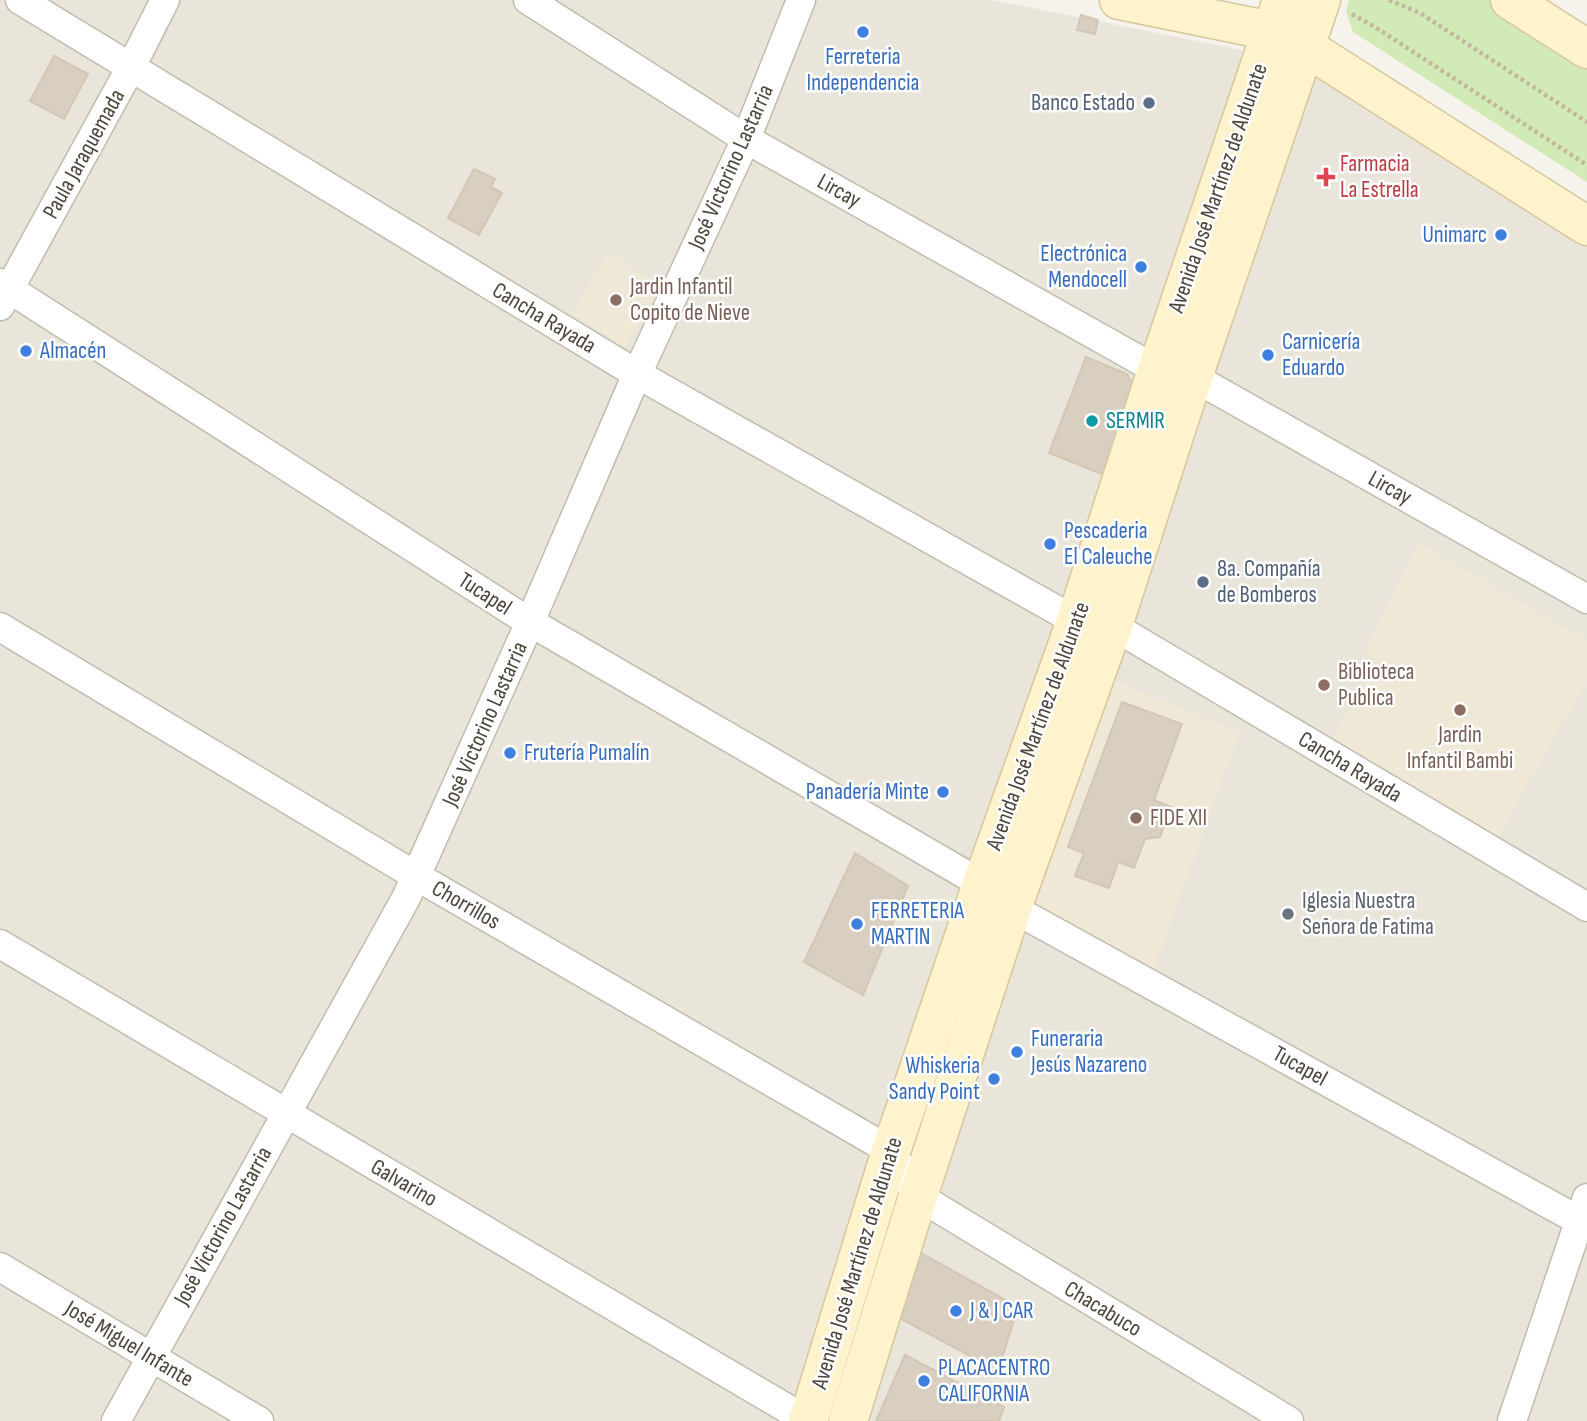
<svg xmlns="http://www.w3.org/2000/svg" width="1587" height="1421" viewBox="0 0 1587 1421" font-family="'Sofia Sans Condensed',sans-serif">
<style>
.residential{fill:#eae5da}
.education{fill:#efe8d6}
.green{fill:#d2eab5}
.building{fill:#d8cfc1;stroke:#d3c7b4;stroke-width:2}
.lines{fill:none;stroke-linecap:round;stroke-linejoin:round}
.street-casing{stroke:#c2bbae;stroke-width:31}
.secondary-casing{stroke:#d6c79b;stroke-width:41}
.path{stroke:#c4b79f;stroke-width:4.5;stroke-dasharray:3.5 3.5;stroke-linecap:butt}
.street{stroke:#fff;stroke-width:28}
.secondary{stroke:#fff3cd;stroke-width:38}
.shop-dot{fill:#3f7fe0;stroke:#fff;stroke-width:2.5}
.service-dot{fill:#5c6f8a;stroke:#fff;stroke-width:2.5}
.health-dot{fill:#e0444e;stroke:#fff;stroke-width:2.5}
.education-dot{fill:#8d6e63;stroke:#fff;stroke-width:2.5}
.culture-dot{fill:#0f9aa8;stroke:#fff;stroke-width:2.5}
.worship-dot{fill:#6b7280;stroke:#fff;stroke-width:2.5}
.labels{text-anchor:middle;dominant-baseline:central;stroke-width:5;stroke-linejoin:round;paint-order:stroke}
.shop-label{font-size:23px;fill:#366cbe;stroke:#fff;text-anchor:start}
.service-label{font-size:23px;fill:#4e5e75;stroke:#fff;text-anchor:end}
.street-label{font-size:23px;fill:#4b4439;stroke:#fff}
.health-label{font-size:23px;fill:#be3a42;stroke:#fff;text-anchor:start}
.education-label{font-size:23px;fill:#785e54;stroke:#fff;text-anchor:start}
.culture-label{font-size:23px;fill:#0d838f;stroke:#fff;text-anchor:start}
.worship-label{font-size:23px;fill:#5b616d;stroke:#fff;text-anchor:start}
</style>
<rect width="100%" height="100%" fill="#f6f3ec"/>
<polygon class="residential" points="0,0 993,0 1238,49 1349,80 1587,238 1587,1421 0,1421"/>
<g class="education">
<polygon points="608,252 660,286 625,347 572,314"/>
<polygon points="1418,543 1587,641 1587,681 1494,842 1333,738 1376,665 1365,649"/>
<polygon points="1110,679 1239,732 1153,970 1036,904"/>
</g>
<polygon class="green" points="1349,0 1494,0 1587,60 1587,182 1353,32 1346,12"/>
<g class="building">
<polygon points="1081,15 1098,20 1095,34 1077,30"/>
<polygon points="54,56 88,74 64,119 30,101"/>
<polygon points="474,169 495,179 491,187 502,193 479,235 448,218"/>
<polygon points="1086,357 1127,374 1135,389 1104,475 1049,453"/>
<polygon points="1122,702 1182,724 1154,800 1171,807 1160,837 1145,839 1134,868 1118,862 1109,888 1075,876 1084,853 1068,847"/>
<polygon points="855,853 908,886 863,995 804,962"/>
<polygon points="921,1253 1018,1307 998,1371 894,1315"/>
<polygon points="905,1355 1004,1407 999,1421 876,1421"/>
</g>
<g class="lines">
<defs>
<g id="street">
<polyline points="20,0 637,374 1076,621"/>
<polyline points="528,0 746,139 1157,370"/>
<polyline points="0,283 523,618 982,884"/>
<polyline points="0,306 131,67 165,0"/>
<polyline points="1193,377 1587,599"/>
<polyline points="1113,626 1587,907"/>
<polyline points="0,627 416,876 891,1151 918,1196 1289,1421"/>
<polyline points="1012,908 1587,1225"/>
<polyline points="0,944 808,1421"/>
<polyline points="0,1267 259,1421"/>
<polyline points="116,1421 406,898 416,876 530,622 637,374 746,139 801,0"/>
<polyline points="1512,1421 1587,1198"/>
</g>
<g id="secondary">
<polyline points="1119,0 1271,31 1304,46 1587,226"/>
<polyline points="1510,0 1587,49"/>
<polyline points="808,1421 891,1151 982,884 1076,621 1157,370 1282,0"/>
<polyline points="848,1421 918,1196 1012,908 1113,626 1193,377 1321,0"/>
</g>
</defs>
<use href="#street" class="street-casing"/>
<use href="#secondary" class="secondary-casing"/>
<g class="path">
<polyline points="1389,0 1420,13 1587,122"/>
<polyline points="1352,14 1375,27 1587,165"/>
</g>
<use href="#street" class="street"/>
<use href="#secondary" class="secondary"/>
</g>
<g class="shop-dot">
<circle cx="863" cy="32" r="7"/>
<circle cx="1501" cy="235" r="7"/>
<circle cx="1141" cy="267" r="7"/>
<circle cx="26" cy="351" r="7"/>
<circle cx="1268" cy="355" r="7"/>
<circle cx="1050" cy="544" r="7"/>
<circle cx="510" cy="753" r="7"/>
<circle cx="943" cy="792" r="7"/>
<circle cx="857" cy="924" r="7"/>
<circle cx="1017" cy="1052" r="7"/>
<circle cx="994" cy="1079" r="7"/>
<circle cx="956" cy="1311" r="7"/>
<circle cx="924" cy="1381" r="7"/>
</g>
<g class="service-dot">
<circle cx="1149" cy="103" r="7"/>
<circle cx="1203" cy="582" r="7"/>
</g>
<path class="health-dot" d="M1322.5 166.5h7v7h7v7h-7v7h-7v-7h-7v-7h7z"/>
<g class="education-dot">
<circle cx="616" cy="300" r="7"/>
<circle cx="1324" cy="685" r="7"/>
<circle cx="1460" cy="710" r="7"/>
<circle cx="1136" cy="818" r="7"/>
</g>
<circle class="culture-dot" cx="1092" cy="421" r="7"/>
<circle class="worship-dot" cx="1288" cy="914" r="7"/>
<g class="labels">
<g class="shop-label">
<text x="863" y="57" text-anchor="middle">Ferreteria<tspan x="863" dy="26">Independencia</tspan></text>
<text x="1487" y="235" text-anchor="end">Unimarc</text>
<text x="1127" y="254" text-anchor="end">Electrónica<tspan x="1127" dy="26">Mendocell</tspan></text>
<text x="1282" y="342">Carnicería<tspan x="1282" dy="26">Eduardo</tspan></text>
<text x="40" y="351">Almacén</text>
<text x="1064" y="531">Pescaderia<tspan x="1064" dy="26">El Caleuche</tspan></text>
<text x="524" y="753">Frutería Pumalín</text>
<text x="929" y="792" text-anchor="end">Panadería Minte</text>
<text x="871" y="911">FERRETERIA<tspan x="871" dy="26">MARTIN</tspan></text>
<text x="1031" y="1039">Funeraria<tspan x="1031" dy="26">Jesús Nazareno</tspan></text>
<text x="980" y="1066" text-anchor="end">Whiskeria<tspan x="980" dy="26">Sandy Point</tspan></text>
<text x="970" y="1311">J &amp; J CAR</text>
<text x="938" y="1368">PLACACENTRO<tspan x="938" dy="26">CALIFORNIA</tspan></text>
</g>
<g class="service-label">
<text x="1135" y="103">Banco Estado</text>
<text x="1217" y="569" text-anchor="start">8a. Compañía<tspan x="1217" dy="26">de Bomberos</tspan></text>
</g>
<g class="street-label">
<text transform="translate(84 154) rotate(-61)">Paula Jaraquemada</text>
<text transform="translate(731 167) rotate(-66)">José Victorino Lastarria</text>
<text transform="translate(1218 188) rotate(-71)">Avenida José Martínez de Aldunate</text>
<text transform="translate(839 191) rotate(29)">Lircay</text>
<text transform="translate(544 318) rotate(31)">Cancha Rayada</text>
<text transform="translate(1390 488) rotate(29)">Lircay</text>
<text transform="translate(485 594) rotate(33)">Tucapel</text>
<text transform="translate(485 724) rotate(-66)">José Victorino Lastarria</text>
<text transform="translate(1038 726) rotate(-70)">Avenida José Martínez de Aldunate</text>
<text transform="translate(1350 767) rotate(31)">Cancha Rayada</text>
<text transform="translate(466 905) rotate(30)">Chorrillos</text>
<text transform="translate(1300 1066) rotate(29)">Tucapel</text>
<text transform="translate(404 1183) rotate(30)">Galvarino</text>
<text transform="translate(223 1226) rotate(-61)">José Victorino Lastarria</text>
<text transform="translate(857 1263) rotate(-73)">Avenida José Martínez de Aldunate</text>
<text transform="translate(1103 1309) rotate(31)">Chacabuco</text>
<text transform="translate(129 1344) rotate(31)">José Miguel Infante</text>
</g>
<g class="health-label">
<text x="1340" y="164">Farmacia<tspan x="1340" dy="26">La Estrella</tspan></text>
</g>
<g class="education-label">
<text x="630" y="287">Jardin Infantil<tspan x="630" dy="26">Copito de Nieve</tspan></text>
<text x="1338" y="672">Biblioteca<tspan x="1338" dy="26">Publica</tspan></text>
<text x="1460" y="735" text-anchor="middle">Jardin<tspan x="1460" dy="26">Infantil Bambi</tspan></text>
<text x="1150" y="818">FIDE XII</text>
</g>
<g class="culture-label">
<text x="1106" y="421">SERMIR</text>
</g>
<g class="worship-label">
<text x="1302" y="901">Iglesia Nuestra<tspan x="1302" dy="26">Señora de Fatima</tspan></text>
</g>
</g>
</svg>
